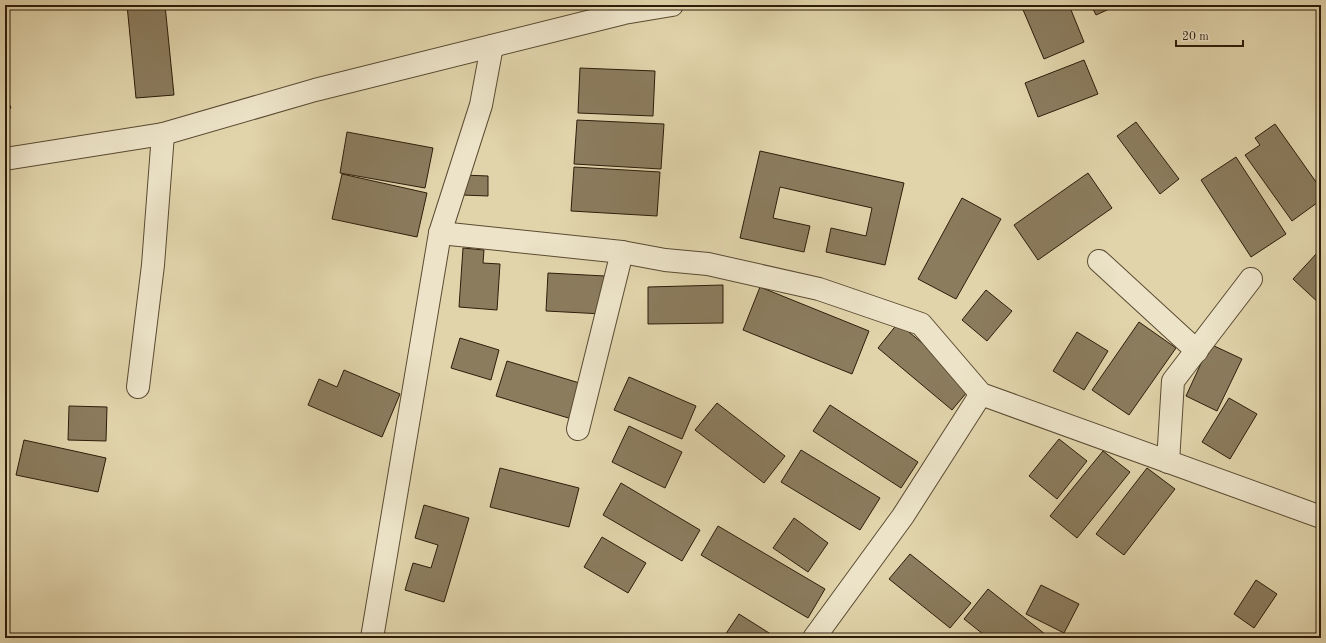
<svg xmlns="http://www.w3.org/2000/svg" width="1326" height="643" viewBox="0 0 1326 643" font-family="'Old Standard TT',serif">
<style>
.building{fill:#8b7c5e;stroke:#2d1d0a}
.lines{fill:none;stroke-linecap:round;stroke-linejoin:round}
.minor-casing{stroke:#5a4b32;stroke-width:24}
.minor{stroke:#ece3c8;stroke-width:22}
</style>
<rect width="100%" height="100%" fill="#e1d4ab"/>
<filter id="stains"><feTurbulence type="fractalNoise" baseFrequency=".005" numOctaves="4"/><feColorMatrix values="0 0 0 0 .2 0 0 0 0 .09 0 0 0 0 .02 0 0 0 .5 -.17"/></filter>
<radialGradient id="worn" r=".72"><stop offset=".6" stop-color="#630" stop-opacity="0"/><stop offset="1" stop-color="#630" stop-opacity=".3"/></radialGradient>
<g class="building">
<polygon points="127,5 165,5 174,95 136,98"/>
<polygon points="1021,5 1069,5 1084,42 1044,59"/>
<polygon points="1091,5 1118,5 1096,15"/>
<polygon points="1084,60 1098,94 1038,117 1025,83"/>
<polygon points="580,68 655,71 653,116 578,113"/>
<polygon points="5,94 11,108 5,110"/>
<polygon points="577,120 664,124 661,169 574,164"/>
<polygon points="1136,122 1179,179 1160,194 1117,136"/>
<polygon points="1275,124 1321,189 1321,200 1292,221 1245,155 1260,145 1255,138"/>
<polygon points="347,132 433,148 425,188 340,173"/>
<polygon points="760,151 904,183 885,265 826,252 831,228 866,236 872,208 780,187 773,218 810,226 804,252 740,238"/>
<polygon points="1236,157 1286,234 1251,257 1201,180"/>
<polygon points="574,167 660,172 657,216 571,211"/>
<polygon points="1088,173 1112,208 1038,260 1014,225"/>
<polygon points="342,174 427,193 417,237 332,219"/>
<polygon points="463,175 488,176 488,196 462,195"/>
<polygon points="962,198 1001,219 956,299 918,279"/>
<polygon points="463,248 484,250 483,263 500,264 497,310 459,307"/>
<polygon points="1318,252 1321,255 1321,305 1293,279"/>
<polygon points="548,273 605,276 603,314 546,311"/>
<polygon points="723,285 723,323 648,324 648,287"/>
<polygon points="760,287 869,331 852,374 743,330"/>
<polygon points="986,290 1012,311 987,341 962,320"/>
<polygon points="1139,322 1176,348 1129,415 1092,390"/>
<polygon points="898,323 973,385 952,410 878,348"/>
<polygon points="1077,332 1108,351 1084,390 1053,371"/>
<polygon points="460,338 499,350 491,380 451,368"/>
<polygon points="1210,344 1242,359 1217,411 1186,396"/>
<polygon points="507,361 586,385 575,420 496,396"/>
<polygon points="344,370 400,394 382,437 308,405 319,379 337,387"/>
<polygon points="629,377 696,406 682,439 614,410"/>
<polygon points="1229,398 1257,414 1230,459 1202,442"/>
<polygon points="717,403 785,456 764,483 695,430"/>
<polygon points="830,405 918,462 901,488 813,431"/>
<polygon points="69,406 107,407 106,441 68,440"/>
<polygon points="629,426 682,452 665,488 612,462"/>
<polygon points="1059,439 1087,461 1057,499 1029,476"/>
<polygon points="24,440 106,458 98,492 16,475"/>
<polygon points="801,450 880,498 860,530 781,482"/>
<polygon points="1103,451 1130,472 1077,538 1050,516"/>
<polygon points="500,468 579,488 569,527 490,507"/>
<polygon points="1147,468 1175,489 1124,555 1096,534"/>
<polygon points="621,483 700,530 682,561 603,515"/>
<polygon points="424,505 469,518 444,602 405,590 413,563 431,568 438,545 415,538"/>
<polygon points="794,518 828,543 808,572 773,548"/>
<polygon points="718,526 825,589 808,618 701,555"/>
<polygon points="602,537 646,563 628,593 584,567"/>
<polygon points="910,554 971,603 950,628 889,579"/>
<polygon points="1256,580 1277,594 1254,628 1234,614"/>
<polygon points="1041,585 1079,604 1064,633 1026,614"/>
<polygon points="988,589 1050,638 988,638 964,619"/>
<polygon points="739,614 777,638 723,638"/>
</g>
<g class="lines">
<defs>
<g id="minor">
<polyline points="5,159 163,134 315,90 624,13 672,5"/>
<polyline points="440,233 622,252 665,260 708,264 819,289 921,324 981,394 1321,517"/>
<polyline points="1099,261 1197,351"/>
<polyline points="138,387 153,265 163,134"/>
<polyline points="578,429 622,252"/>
<polyline points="1168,462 1173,381 1251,279"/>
<polyline points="372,638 440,233 481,105 492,46"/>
<polyline points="814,638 903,516 981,394"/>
</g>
</defs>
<use href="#minor" class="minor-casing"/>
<use href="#minor" class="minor"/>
</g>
<rect width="1326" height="643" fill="none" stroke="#e1d4ab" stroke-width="20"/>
<rect x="6" y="6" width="1314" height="631" fill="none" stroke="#2d1d0a" stroke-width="2"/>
<rect x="10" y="10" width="1306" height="623" fill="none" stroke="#2d1d0a"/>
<path d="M1176 40v6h67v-6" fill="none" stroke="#2d1d0a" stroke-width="2"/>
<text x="1182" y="40" font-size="12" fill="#2d1d0a" stroke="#ece3c8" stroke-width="3" paint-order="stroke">20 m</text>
<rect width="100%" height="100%" filter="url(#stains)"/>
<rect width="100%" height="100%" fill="url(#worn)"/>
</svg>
